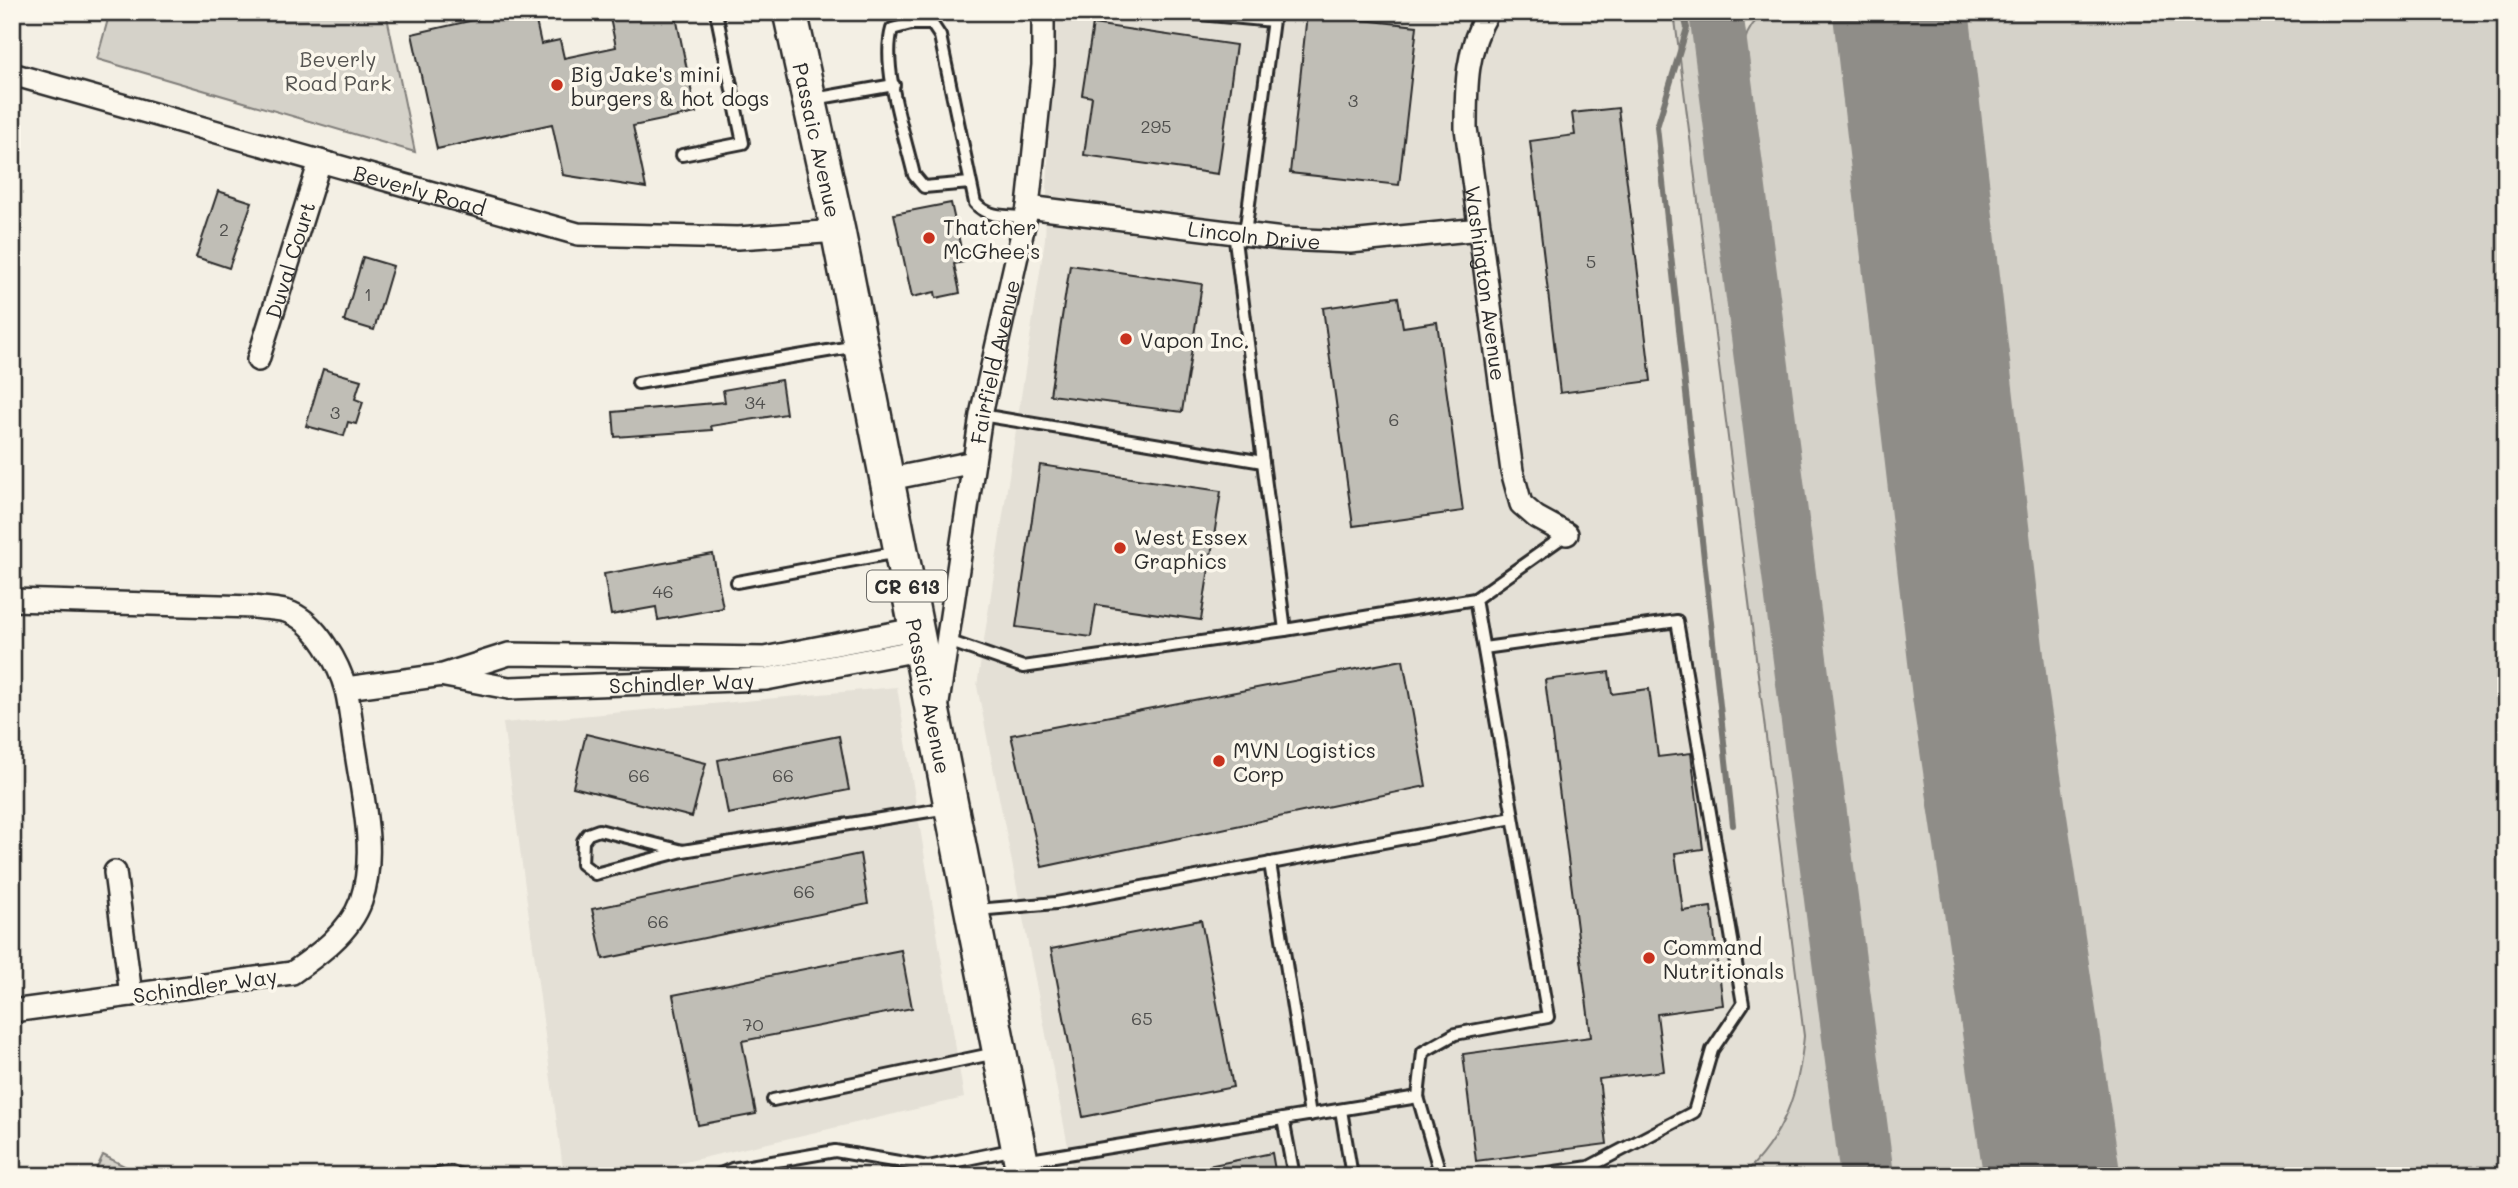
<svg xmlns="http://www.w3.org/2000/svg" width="2518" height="1188" viewBox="0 0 2518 1188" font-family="Mali,sans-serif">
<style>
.built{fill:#e4e0d6}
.green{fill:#d5d2c9;stroke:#807e7a;stroke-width:2}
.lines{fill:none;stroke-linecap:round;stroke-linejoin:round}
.stream{stroke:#787772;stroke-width:6}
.taxiway{stroke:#8f8d88;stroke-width:54}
.runway{stroke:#8f8d88;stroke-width:136}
.building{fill:#c0beb6;stroke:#2b2b2b;stroke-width:2}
.service-casing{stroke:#2b2b2b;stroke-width:16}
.minor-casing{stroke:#2b2b2b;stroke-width:26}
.primary-casing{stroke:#2b2b2b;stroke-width:38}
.service{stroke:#fbf7ec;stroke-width:10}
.minor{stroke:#fbf7ec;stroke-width:21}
.primary{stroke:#fbf7ec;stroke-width:33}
.poi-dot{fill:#c8321e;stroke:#fbf7ec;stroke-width:2.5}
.labels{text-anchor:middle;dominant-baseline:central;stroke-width:7;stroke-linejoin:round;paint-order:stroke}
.number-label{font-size:18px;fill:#50504e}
.shield{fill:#fbf7ec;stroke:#696865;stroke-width:2}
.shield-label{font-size:19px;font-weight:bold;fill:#2b2b2b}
.park-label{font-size:21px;fill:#565552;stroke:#fbf7ec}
.poi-label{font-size:21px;fill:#2b2b2b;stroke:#fbf7ec;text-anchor:start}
.street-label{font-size:21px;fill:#2b2b2b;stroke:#fbf7ec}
</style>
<rect width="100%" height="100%" fill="#f3efe4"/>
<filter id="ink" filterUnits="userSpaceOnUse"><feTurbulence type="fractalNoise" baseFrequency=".0143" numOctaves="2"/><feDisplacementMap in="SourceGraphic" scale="14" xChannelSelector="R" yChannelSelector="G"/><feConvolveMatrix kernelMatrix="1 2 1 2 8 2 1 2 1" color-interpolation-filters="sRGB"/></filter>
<g filter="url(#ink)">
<g class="built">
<polygon points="1054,12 2506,12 2506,1176 1074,1176 977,686 1045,239"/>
<polygon points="897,687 964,1098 624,1176 564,1176 503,723"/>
</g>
<g class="green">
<polygon points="110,12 386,12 415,152 97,59"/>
<path d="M1674,12H1698L1848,1176H1742C1784,1137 1799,1092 1804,1036Z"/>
<path d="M1765,12H1851L1863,29L1870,50L2010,1140L2006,1164L1999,1176H1885L1743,79C1742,50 1741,31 1765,12Z"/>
<polygon points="1942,12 2506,12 2506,1176 2093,1176"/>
<polygon points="103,1155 140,1174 140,1176 93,1176"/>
</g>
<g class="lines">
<polyline class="stream" points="1683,12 1687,28 1657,127 1733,825"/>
<polyline class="taxiway" points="1716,12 1867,1176"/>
<polyline class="runway" points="1901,12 1980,693 2052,1176"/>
</g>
<g class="building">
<polygon points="509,12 534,12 541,44 560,40 564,58 616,47 610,18 638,12 675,12 696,113 633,126 646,188 563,175 552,124 437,149 412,34"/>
<polygon points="1307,14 1417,26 1399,185 1290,173"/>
<polygon points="1093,24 1236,45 1218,174 1084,155 1092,97 1082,95"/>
<polygon points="1618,108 1651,381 1560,393 1530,141 1575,135 1572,113"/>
<polygon points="218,191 252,202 229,268 196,257"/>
<polygon points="951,203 964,262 954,264 960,293 936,298 935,292 912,297 894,214"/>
<polygon points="363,257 393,266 374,330 344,321"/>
<polygon points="1070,265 1202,284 1182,412 1050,395"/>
<polygon points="1398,297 1403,327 1437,322 1463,511 1353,526 1323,308"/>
<polygon points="323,369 361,380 355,399 363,402 356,424 348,422 344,436 306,426"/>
<polygon points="781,380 786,414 711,426 712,430 615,437 613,412 725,402 723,390"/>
<polygon points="1040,465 1221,491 1201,620 1096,605 1091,637 1016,627"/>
<polygon points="713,554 723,608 658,620 656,607 611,615 604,574"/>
<polygon points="1403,660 1426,786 1042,867 1011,735"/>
<polygon points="1609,672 1612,694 1649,689 1658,757 1691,753 1703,849 1675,853 1683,911 1711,907 1723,1005 1657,1014 1664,1071 1599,1079 1607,1144 1476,1161 1463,1054 1591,1037 1545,680"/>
<polygon points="586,734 706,763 692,817 573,787"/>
<polygon points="839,736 849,790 728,814 718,760"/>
<polygon points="860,854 868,904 603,959 592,909"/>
<polygon points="1201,920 1233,1087 1083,1117 1051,949"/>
<polygon points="901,950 912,1008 742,1041 756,1114 698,1125 673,995"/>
<polygon points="1272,1153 1276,1176 1198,1176 1198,1168"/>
</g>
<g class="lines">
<defs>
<g id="service">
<polyline points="1179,12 1273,21"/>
<polyline points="814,99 894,85"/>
<polyline points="682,155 743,143 716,12"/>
<path d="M970,183L924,187L914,175C905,136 881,67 892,29L911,24H932L940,36L975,203C988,218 1006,216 1026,217"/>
<polyline points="1245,234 1274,12"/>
<polyline points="638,383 857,346"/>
<polyline points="981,415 1263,462 1234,232"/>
<polyline points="1263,462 1285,630"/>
<polyline points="737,582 898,552"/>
<polyline points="1475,599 1567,534"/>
<polyline points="948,641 1023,667 1285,630 1475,599 1548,1017 1455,1034 1423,1052 1418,1097 1024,1161"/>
<polyline points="1484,648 1677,621 1743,1004 1712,1050 1694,1112 1589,1167 1528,1176"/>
<polyline points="683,851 595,874 582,864 583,841 588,834 599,830 683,851 948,808"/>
<polyline points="1270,863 1310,1115"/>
<polyline points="977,910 1056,903 1513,818"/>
<polyline points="1418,1097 1441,1176"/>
<polyline points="773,1100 996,1053"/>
<polyline points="1341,1110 1352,1176"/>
<polyline points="1283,1119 1294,1176"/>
<polyline points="425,1176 451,1172 464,1176"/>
<polyline points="716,1176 732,1169 835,1151 928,1167 1016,1149"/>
</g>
<g id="minor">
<path id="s1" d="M1488,12C1466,49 1466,86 1466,128L1512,471L1521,504L1536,517L1567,534"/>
<path id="s2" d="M12,74L578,234L738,238L838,231"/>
<path id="s3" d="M1028,207L1283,239L1350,242L1480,229"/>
<path id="s4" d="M258,360L320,161"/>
<polyline points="885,480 974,462"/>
<path d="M12,600L254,607C265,609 281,608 291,613C317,624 339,664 346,690C351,710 352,732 356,753C363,800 377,854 361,901C350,932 318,955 292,973L12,1011"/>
<path id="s5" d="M445,676L509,688L766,679L919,650"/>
<polyline points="346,688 443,675 509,654 764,658 915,629"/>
<path id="s6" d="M938,703L981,415L1028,207L1043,65V12"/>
<polyline points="115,872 131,995"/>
</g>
<g id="primary">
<path id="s7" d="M790,12L838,231L1024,1176"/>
</g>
</defs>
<use href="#service" class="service-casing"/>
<use href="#minor" class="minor-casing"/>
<use href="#primary" class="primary-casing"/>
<use href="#service" class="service"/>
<use href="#minor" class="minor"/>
<use href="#primary" class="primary"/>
</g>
</g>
<g class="poi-dot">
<circle cx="557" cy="85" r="7"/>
<circle cx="929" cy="238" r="7"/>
<circle cx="1126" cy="339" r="7"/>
<circle cx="1120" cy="548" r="7"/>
<circle cx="1219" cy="761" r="7"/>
<circle cx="1649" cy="958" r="7"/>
</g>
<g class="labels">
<g class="number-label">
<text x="1353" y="100">3</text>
<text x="1156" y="126">295</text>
<text x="224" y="229">2</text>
<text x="1591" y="261">5</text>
<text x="368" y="294">1</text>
<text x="755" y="402">34</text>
<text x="335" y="412">3</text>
<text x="1394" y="419">6</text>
<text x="663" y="591">46</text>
<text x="639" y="775">66</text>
<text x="783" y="775">66</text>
<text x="804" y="891">66</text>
<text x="658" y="921">66</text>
<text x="1142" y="1018">65</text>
<text x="753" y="1024">70</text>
</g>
<rect class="shield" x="867" y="570.5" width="80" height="31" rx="5"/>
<g class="shield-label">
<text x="907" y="586">CR 613</text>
</g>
<g class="park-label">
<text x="338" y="58">Beverly<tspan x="338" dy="24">Road Park</tspan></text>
</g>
<g class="poi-label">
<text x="571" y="73">Big Jake's mini<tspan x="571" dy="24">burgers &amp; hot dogs</tspan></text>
<text x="943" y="226">Thatcher<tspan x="943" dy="24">McGhee's</tspan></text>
<text x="1140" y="339">Vapon Inc.</text>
<text x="1134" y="536">West Essex<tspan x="1134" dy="24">Graphics</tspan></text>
<text x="1233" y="749">MVN Logistics<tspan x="1233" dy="24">Corp</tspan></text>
<text x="1663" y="946">Command<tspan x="1663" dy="24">Nutritionals</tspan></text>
</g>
<g class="street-label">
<text stroke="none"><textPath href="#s7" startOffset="131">Passaic Avenue</textPath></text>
<text stroke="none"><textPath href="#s2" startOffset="424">Beverly Road</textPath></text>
<text stroke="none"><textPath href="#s3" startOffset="228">Lincoln Drive</textPath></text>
<text stroke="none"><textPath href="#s4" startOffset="105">Duval Court</textPath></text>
<text stroke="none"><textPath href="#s1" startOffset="276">Washington Avenue</textPath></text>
<text stroke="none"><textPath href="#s6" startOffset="346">Fairfield Avenue</textPath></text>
<text stroke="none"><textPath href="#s5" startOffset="238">Schindler Way</textPath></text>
<text stroke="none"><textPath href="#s7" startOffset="698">Passaic Avenue</textPath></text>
<text transform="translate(205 985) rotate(-8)">Schindler Way</text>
</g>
</g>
<rect width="2518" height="1188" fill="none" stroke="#fbf7ec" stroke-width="42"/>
<rect x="21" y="21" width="2476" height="1146" fill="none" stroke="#2b2b2b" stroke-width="2.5" filter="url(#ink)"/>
</svg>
